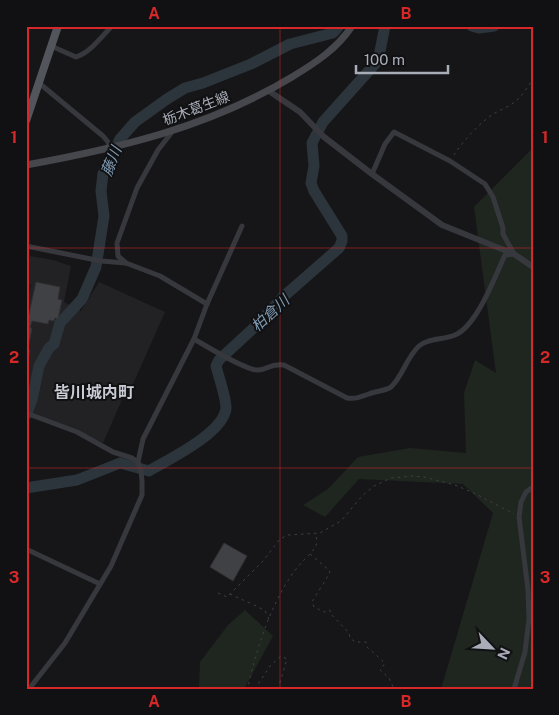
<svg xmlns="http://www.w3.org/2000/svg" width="559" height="715" viewBox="0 0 559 715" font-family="'Public Sans','Noto Sans JP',sans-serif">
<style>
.built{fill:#222225}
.green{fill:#1e261f}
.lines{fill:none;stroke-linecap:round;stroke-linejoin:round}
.river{stroke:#2c353c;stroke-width:11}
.building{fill:#404145;stroke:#303034}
.path{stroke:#3d3f44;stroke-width:1;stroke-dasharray:2.5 4;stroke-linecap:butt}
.minor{stroke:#37383d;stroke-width:5}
.tertiary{stroke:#37383d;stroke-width:6}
.secondary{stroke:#45474d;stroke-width:7}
.primary{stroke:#53555c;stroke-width:8}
.grid{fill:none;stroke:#d62828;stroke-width:1;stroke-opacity:0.55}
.labels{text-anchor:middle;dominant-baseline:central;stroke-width:4;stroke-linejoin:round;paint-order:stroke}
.street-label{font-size:14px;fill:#a8adb8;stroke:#111113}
.water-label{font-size:15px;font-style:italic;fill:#7f9bb3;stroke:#111113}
.quarter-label{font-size:16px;font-weight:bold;fill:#c9ccd4;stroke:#111113}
.neatline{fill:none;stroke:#d62828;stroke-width:2}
.grid-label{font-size:16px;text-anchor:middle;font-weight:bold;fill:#d62828}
</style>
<rect width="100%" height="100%" fill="#161618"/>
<polygon class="built" points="30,256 53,260 71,266 64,302 81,311 99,282 165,312 133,384 124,395 103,443 26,412 26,306 31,285 26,284 26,268"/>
<g class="green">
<polygon points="533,148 533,689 441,689 493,513 463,484 359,479 325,517 303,505 328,489 358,457 410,448 466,453 464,393 475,360 496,373 474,207"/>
<polygon points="245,610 273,636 244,689 199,689 200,662 228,625"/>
</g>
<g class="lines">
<g class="river">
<polyline points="472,26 479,28 494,26"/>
<polyline points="26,415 32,400 39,366 49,348 54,344 60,323 82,299 96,267 104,216 101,191 103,174 120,139 135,122 167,99 185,88 203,83 251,64 290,44 333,33 339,26"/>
<path d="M26,488L77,480L120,463L149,471C169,459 224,433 226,408C226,397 219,378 216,366L219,360L259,323L283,297L339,248L342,241V236L314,191L311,183L314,166L312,143L323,122L375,64L379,56L385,26"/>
</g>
</g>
<g class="building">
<polygon points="36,282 60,287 58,299 62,300 58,319 55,318 54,321 49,320 48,324 32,321 30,328 32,328 28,349 30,350 27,367 26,327"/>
<polygon points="224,543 247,556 233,581 210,567"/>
</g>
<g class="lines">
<g class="path">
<path d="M454,155C463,141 481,121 495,113C502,109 510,106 516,101C523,95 528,86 533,79"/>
<path d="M310,554L330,571C328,578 316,594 312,602L314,607L324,612L330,610V613L349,633L350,638L355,642H366L367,647L385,663L380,670L389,678L394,689"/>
<polyline points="218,593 227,597 263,561 280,539 288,535 320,533 341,521 362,496 374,486 391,478 412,476 424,477 455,485 476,494 514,514"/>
<path d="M230,594C236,597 264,609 265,611C267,614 268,617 269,620"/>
<path d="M251,689L248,687C256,648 276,588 304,560C311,552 321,546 315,534"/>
<polyline points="255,689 270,666 281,656 287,659 278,689"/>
</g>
<g class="minor">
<path d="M51,46L76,57C91,52 101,37 112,26"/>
<polyline points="39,83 103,136 108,142 110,148"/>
<polyline points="26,246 101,261 126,263 160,276 207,304"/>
<polyline points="126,263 118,256 117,243 137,188 158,150 172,132"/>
<path d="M194,339C204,345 248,371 258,370C268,370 269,363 284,365L347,398C357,399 360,397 369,394C375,391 386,391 391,387C403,376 406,358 419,346C428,338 444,340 455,335C477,326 495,276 505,255L514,254L503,234V228L493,197L485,184L450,161L394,132L385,144L372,174"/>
<polyline points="26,413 77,432 113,452 132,458 138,462 141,470 142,481 142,495 111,566 65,643 29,689"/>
<polyline points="138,462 143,439 194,339 207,304 242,226"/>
<polyline points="26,549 100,584"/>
<polyline points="514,689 525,652 529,619 528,590 519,517 521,502 526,492 533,487"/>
</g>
<polyline class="tertiary" points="269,91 300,112 324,137 372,174 442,225 514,254 533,267"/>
<path class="secondary" d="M26,165C120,148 209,127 292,77C315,63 337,49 352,26"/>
<polyline class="primary" points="26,121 58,26"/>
</g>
<path class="grid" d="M280,26V689M26,248H533M26,468H533"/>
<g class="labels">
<g class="street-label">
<text transform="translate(196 108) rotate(-21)">栃木葛生線</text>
</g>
<g class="water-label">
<text transform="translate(111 161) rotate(-68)">藤川</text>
<text transform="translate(270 313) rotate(-43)">柏倉川</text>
</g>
<g class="quarter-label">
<text x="94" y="392">皆川城内町</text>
</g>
</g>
<rect width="559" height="715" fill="none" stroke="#111113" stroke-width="55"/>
<g transform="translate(492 648) rotate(115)" stroke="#111113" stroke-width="4" paint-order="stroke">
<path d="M0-4L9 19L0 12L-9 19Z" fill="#a8adb8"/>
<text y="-8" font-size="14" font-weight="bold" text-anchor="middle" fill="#a8adb8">N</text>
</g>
<path d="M356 65v8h92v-8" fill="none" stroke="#a8adb8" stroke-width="2.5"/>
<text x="364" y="65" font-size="15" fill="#a8adb8" stroke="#111113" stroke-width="4" paint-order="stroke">100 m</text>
<rect x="28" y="28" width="504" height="660" class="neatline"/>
<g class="grid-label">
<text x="154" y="19">A</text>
<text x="406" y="19">B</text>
<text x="14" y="143">1</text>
<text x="545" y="143">1</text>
<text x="14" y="363">2</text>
<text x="545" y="363">2</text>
<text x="14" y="583">3</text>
<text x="545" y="583">3</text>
<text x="154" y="707">A</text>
<text x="406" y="707">B</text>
</g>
</svg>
